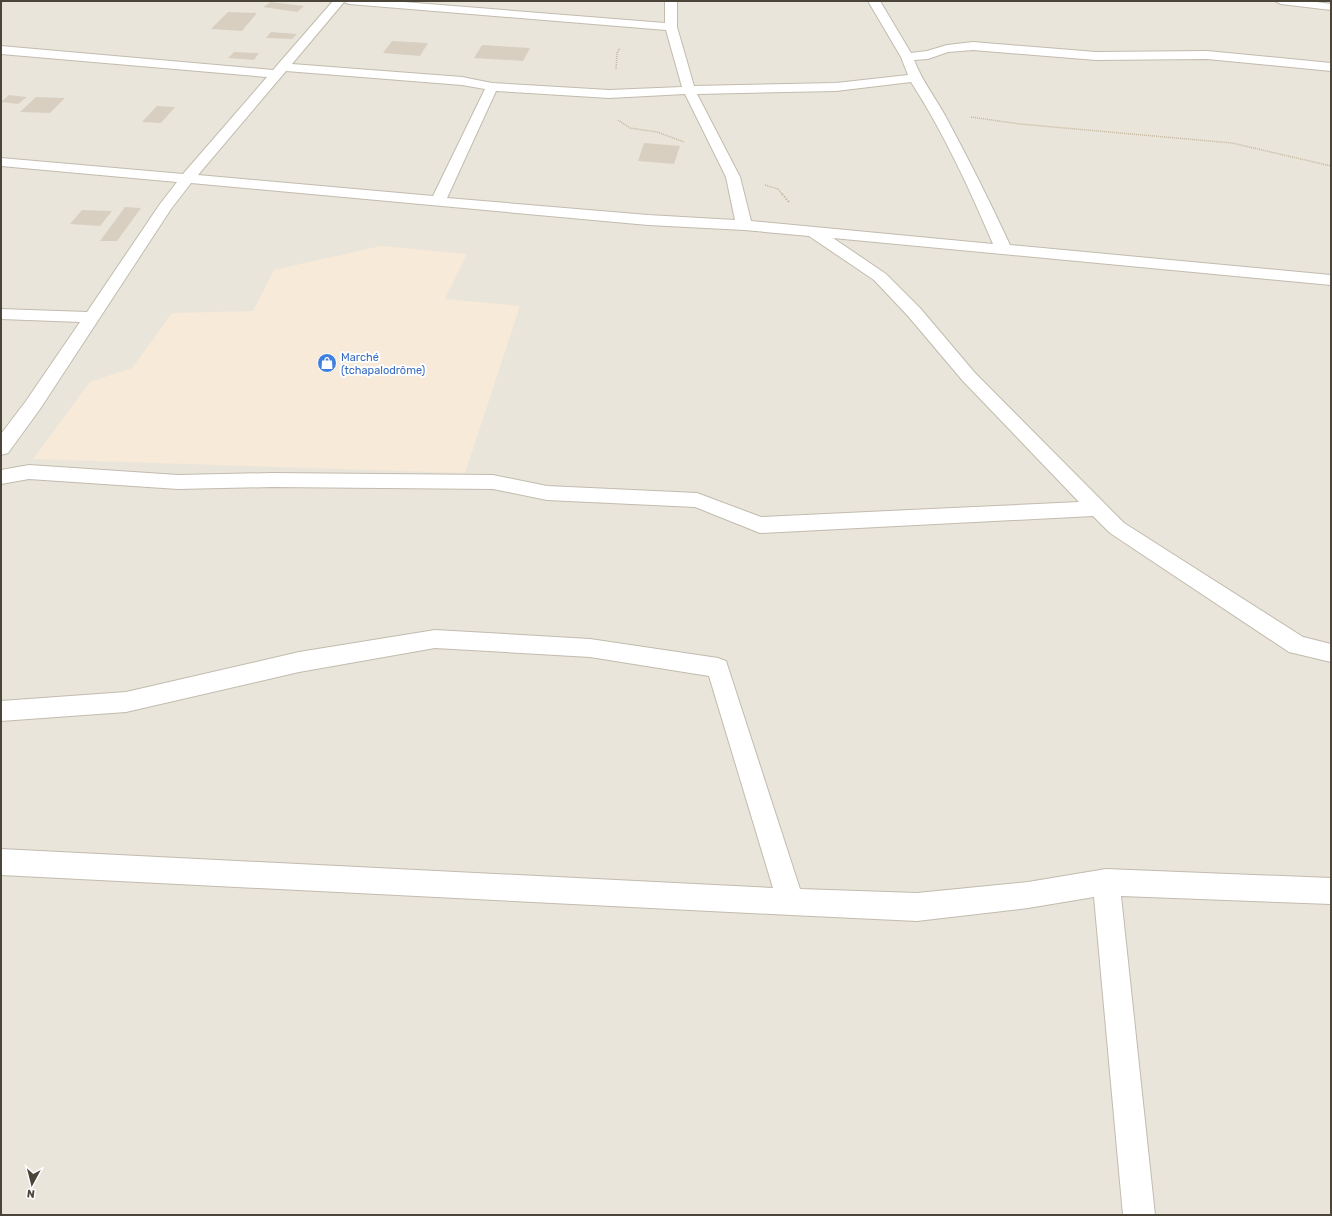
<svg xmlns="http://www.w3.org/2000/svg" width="1332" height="1216" viewBox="0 0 1332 1216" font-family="Rubik,sans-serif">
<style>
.residential{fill:#eae5da}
.commercial{fill:#f7ead8}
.building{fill:#d8cfc1}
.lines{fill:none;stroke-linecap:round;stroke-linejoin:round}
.minor-casing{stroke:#c2bbae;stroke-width:2}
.path-far1{stroke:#c4b79f;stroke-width:1.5;stroke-dasharray:1 1;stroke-linecap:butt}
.path{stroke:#c4b79f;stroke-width:2;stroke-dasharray:1.5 1.5;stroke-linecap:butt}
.minor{fill:#fff;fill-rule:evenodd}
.labels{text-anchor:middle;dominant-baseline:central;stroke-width:4;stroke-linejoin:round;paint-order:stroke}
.shop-label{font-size:11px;fill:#366cbe;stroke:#fff;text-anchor:start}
</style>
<rect width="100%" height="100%" fill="#f6f3ec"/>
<rect class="residential" x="1" y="1" width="1330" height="1214"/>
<polygon class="commercial" points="381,246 467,254 445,299 520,306 465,473 33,459 90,382 132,368 172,313 253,311 274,270"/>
<g class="building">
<polygon points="271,2 304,6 297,12 263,7"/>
<polygon points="228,12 257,13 242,31 211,29"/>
<polygon points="271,32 297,34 292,39 266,38"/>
<polygon points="392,41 428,43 420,56 383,53"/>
<polygon points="482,45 530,48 523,61 474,58"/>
<polygon points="234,52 259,53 254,60 228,58"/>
<polygon points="9,95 27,97 18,104 1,102"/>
<polygon points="36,97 65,98 50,113 20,112"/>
<polygon points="157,106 175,107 161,123 142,122"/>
<polygon points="644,143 680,146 674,164 638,161"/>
<polygon points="125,207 141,208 117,241 100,241"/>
<polygon points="82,210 112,211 100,226 70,224"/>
</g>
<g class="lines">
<defs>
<g id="minor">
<path d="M333,1H391L665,23V1H677V27L694,86L836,83L908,75L901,57L868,1H880L911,53L927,51L947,45L973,42L1096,52L1207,51L1331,63V71L1207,59L1096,60L973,50L948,52L928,59L914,60C923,83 936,98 947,119C969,160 990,202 1010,245L1331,275V285L833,238L886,274L920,308L975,373L1124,523L1303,637L1331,644V662L1289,652L1110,533L1093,516L760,533L695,507L547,500L493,489L272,487L178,489L29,479L1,484V470L29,465L178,475L272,473L493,475L547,486L697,493L761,517L1079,502L963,381L908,316L874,280L809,236L744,230L648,225L191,183L171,209L40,409L8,453L1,455V434L26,401L80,322L1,319V309L87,312L160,204L177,182L1,166V158L183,174L267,77L1,54V46L273,70ZM344,2L349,4L666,30L682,87L609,90L492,83L462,77L292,64ZM286,71L462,85L485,89L433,196L198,175ZM911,82C944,133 969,188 993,244L751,221L740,177L697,94L836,91ZM496,91L609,98L685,94L726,177L735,220L648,215L447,198Z"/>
<polygon points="1275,1 1309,1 1331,4 1331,10 1281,4"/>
<polygon points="435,630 590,639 718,658 726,661 800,889 917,893 1028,882 1106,869 1331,878 1331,904 1121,896 1155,1215 1123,1215 1094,897 1028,908 917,921 791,915 1,875 1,849 773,888 709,676 590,657 435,648 299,672 126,712 1,721 1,701 126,692 299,652"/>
</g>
</defs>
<use href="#minor" class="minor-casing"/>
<g class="path-far1">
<polyline points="616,69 617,53 620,48"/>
<polyline points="971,117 1020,124 1232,143 1331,166"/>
<polyline points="618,120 630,128 657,132 684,142"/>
<polyline points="765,185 778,189 783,195"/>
</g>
<polyline class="path" points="782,194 789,202"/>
<use href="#minor" class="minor"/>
</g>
<defs>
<symbol id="shop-disc" viewBox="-11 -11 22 22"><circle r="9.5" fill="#3f7fe0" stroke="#fff"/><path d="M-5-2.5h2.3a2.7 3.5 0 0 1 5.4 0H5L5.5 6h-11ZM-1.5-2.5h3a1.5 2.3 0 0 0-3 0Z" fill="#fff"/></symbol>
</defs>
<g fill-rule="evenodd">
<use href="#shop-disc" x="316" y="352" width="22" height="22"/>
</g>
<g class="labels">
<g class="shop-label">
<text x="341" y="357">Marché<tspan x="341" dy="13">(tchapalodrôme)</tspan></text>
</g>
</g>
<rect width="1332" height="1216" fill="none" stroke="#4b4439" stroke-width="4"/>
<g transform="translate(32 1184) rotate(187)" stroke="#ffffff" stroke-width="3" paint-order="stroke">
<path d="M0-3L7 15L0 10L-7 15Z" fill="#4b4439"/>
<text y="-6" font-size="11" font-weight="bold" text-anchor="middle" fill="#4b4439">N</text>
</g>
</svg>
